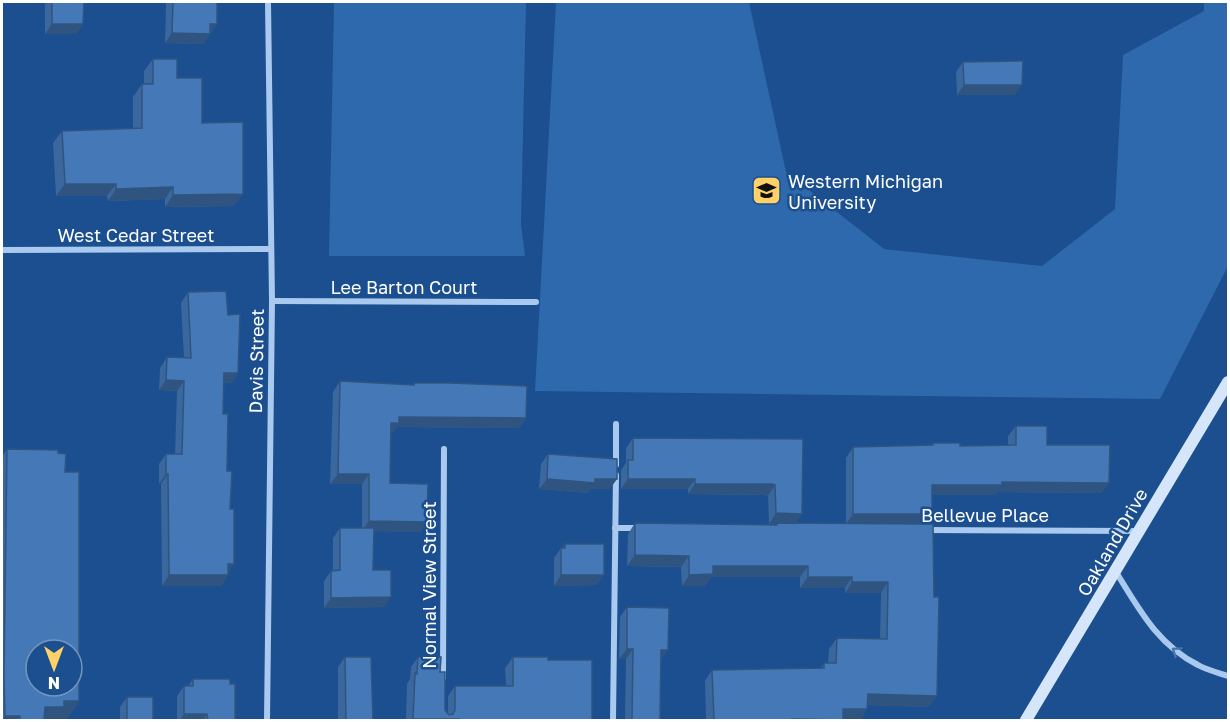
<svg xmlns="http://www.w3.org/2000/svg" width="1230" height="722" viewBox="0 0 1230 722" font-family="'Golos Text',sans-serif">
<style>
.green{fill:#2e69ad}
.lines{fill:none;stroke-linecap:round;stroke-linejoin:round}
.street{stroke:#a9c9ee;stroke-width:6}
.secondary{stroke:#d6e6fa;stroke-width:12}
.wall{fill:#3a679d}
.shaded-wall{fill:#305480}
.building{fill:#4478b7;stroke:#305480;stroke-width:1.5;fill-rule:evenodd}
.oneway{stroke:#4674ac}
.labels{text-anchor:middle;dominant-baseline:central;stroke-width:5;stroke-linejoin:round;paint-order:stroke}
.poi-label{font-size:18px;fill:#fff;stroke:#1b4f8f;text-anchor:start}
.street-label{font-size:18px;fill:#fff;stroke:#1b4f8f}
</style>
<rect width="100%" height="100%" fill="#1b4f8f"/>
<g class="green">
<polygon points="334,2 526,2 521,224 525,256 329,256"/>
<polygon points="556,2 749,2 786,172 884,249 1042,266 1115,209 1123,55 1204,11 1204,2 1228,2 1228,266 1160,399 535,391"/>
</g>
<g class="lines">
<g class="street">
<polyline points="2,250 270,249"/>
<polyline points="272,301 536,302"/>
<polyline points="616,465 616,424"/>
<polyline points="615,528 639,528"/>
<polyline points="925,530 1139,531"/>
<path d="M1116,572C1139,609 1157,644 1198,665C1207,670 1219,673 1228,676"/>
<polyline points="443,678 444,449"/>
<polyline points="267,720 272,301 268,2"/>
<polyline points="613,720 616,475"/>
</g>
<polyline class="secondary" points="1026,720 1228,382"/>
</g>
<g class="wall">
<polygon points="45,2 84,2 83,24 76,34 45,34"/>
<polygon points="166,2 217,2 217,24 203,44 165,43"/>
<polygon points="153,59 177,78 202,123 234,206 165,207 165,199 108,201 107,196 56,196 53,143 62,131 133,129 133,97 142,84 144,84 144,71"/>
<polygon points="963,62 1015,95 957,95 956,72"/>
<polygon points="188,292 228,315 238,373 231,383 223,383 223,414 230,509 234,564 228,572 228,575 221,586 162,586 161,484 159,484 159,464 166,454 175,454 177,391 159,390 160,368 167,357 184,358 181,303"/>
<polygon points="340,381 412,385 414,383 526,418 519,428 397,427 392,433 390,433 390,483 427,522 420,532 374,531 373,570 384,607 324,608 324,581 331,571 333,571 333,538 340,528 362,528 362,484 330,484 333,392"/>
<polygon points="1016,426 1047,445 1102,493 997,492 995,495 932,495 926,524 929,707 867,705 867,709 860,720 706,720 705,681 712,670 821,668 824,663 828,663 829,649 837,638 880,639 881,593 845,593 845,588 800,588 800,577 711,577 705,586 682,586 681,567 627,566 628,534 635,523 776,525 777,524 769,524 768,496 765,495 688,494 688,489 621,489 621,470 626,463 626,448 633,438 803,439 802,514 795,523 846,523 846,458 853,447 931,445 933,443 960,446 1008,445 1008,436"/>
<polygon points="7,449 65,472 79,701 66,720 2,720 2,457"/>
<polygon points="548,454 610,489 590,489 588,493 539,489 541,464"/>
<polygon points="565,544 597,585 554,586 554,558 561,548 563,548"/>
<polygon points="627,607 661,660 660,720 625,720 626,659 619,659 620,617"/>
<polygon points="345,657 372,720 338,720 338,667"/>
<polygon points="418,657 440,672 445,710 448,714 448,696 455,686 506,686 505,668 513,657 548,660 592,720 406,720 407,684 410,679 411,667"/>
<polygon points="193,679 230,684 235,720 177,720 177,696 184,686 188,686"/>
<polygon points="127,697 153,720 120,720 120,707"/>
</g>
<g class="shaded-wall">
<polygon points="52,24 83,24 76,34 45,34"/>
<polygon points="210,24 217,24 203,44 165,43 172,33"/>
<polygon points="964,85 1022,85 1015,95 957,95"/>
<polygon points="65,184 116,184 107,196 56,196"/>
<polygon points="173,187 165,199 108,201 116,189"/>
<polygon points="243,194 234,206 165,207 173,195"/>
<polygon points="224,373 238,373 231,383 217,383"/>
<polygon points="166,380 184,381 177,391 159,390"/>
<polygon points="399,417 526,418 519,428 397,427 392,433 383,433 391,423"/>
<polygon points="166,474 168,474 161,484 159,484"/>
<polygon points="338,474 369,474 362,484 330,484"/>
<polygon points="547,479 617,479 610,489 590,489 588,493 539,489"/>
<polygon points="628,479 695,479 688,489 621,489"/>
<polygon points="1002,482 1109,483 1102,493 997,492 995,495 925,495 932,485"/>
<polygon points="695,484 772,484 775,485 768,496 765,495 688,494"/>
<polygon points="776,513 802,514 795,524 769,524"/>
<polygon points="853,514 932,514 925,525 846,524"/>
<polygon points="369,521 427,522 420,532 362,531"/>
<polygon points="635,555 689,556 681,567 627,566"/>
<polygon points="228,564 234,564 227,574"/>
<polygon points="713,566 808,566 800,577 711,577 705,586 682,586 689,575"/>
<polygon points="169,575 228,575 221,586 162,586"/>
<polygon points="561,575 604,575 597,585 554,586"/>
<polygon points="808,577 852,577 845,588 800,588"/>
<polygon points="852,582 888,582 881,593 845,593"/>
<polygon points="391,597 384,607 324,608 331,598"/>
<polygon points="627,649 633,649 626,659 619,659"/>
<polygon points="661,650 668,650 661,660"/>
<polygon points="868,694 937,696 929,707 860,705"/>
<polygon points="64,701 79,701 66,720 20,720 45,707"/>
<polygon points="843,709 867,709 860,720 835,720"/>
<polygon points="184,714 207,714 203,720 180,720"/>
<polygon points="5,716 20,716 17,720 2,720"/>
<polygon points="413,719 459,719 458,720 412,720"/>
<polygon points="792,719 842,720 791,720"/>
</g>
<g class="building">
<polygon points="52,2 84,2 83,24 52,24"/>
<polygon points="173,2 217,2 217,24 210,24 210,34 172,33"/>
<polygon points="153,59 177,59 177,78 202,78 202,123 243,122 243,194 173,195 173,187 116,189 116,184 65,184 62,131 142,128 142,84 153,84"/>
<polygon points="1023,61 1022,85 964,85 963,62"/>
<polygon points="226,291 228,315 240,314 238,373 224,373 223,414 228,414 227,471 232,471 230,509 234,509 234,564 228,564 228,575 169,575 168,474 166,474 166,454 182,454 184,381 166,380 167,357 191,358 188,292"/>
<polygon points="340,381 414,385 414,383 450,383 527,386 526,418 399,417 399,423 391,423 390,483 428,484 427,522 369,521 369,474 338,474"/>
<polygon points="1016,426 1047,426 1047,445 1110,445 1109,483 1002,482 1002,485 932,485 932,514 853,514 853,447 933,445 933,443 960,443 960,446 1016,445"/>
<polygon points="633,438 803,439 802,514 776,513 775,485 772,484 695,484 695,479 628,479 628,460 633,460"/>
<path d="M7,449L58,450V453L66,454L65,472H79V701H64V707H45L44,720H20V716H5L4,675ZM36,650H72V686H36Z"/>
<polygon points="548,454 617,459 617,479 595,479 595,483 547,479"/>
<polygon points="635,523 777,525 777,523 933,524 934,597 939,597 937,696 868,694 867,709 843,709 843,720 792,719 792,720 714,720 712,670 824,668 824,663 836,663 837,638 887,639 888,582 852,582 852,577 808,577 808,566 713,566 713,574 689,575 689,556 635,555"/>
<polygon points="340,528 374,528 373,570 391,570 391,597 331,598 331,571 340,570"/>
<polygon points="565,544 604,544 604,575 561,575 561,548 565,548"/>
<polygon points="627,607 669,608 668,650 661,650 660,720 632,720 633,649 627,649"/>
<polygon points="345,657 371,657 373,720 346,720"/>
<polygon points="418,657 441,657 440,672 445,672 445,710 449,715 453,714 455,710 455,686 513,686 513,657 548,657 548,660 592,660 592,720 459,720 459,719 413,719 415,673 417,674"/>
<polygon points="193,679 230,679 230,684 235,684 235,720 208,720 207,714 184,714 184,686 193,686"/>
<rect x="127" y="697" width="26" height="23"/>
</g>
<defs><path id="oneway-chevron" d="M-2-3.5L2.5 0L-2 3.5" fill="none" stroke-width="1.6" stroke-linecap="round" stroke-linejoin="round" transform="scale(1.5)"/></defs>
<use class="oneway" href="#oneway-chevron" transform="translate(1176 651) rotate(-146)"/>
<defs>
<symbol id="university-square" viewBox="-11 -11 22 22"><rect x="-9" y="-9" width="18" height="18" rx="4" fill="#ffd166" stroke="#1b4f8f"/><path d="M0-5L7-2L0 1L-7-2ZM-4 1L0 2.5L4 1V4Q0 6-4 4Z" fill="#111"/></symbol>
</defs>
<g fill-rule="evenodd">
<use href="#university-square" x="750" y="174" width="33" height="33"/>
</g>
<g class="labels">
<g class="poi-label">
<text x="788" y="181">Western Michigan<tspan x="788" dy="21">University</tspan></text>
</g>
<g class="street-label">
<text x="136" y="235">West Cedar Street</text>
<text x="404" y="287">Lee Barton Court</text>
<text transform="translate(256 361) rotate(-89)">Davis Street</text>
<text x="985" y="515">Bellevue Place</text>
<text transform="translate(1112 542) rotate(-60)">Oakland Drive</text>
<text transform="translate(429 585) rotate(-90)">Normal View Street</text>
</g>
</g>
<rect width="1230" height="722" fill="none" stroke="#ffffff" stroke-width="6"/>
<g transform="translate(54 668) rotate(180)"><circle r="28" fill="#1b4f8f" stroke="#7695bc" stroke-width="1.5"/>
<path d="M0-4.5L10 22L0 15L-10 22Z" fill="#ffd166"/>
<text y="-9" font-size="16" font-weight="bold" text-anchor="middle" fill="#ffffff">N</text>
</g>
</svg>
